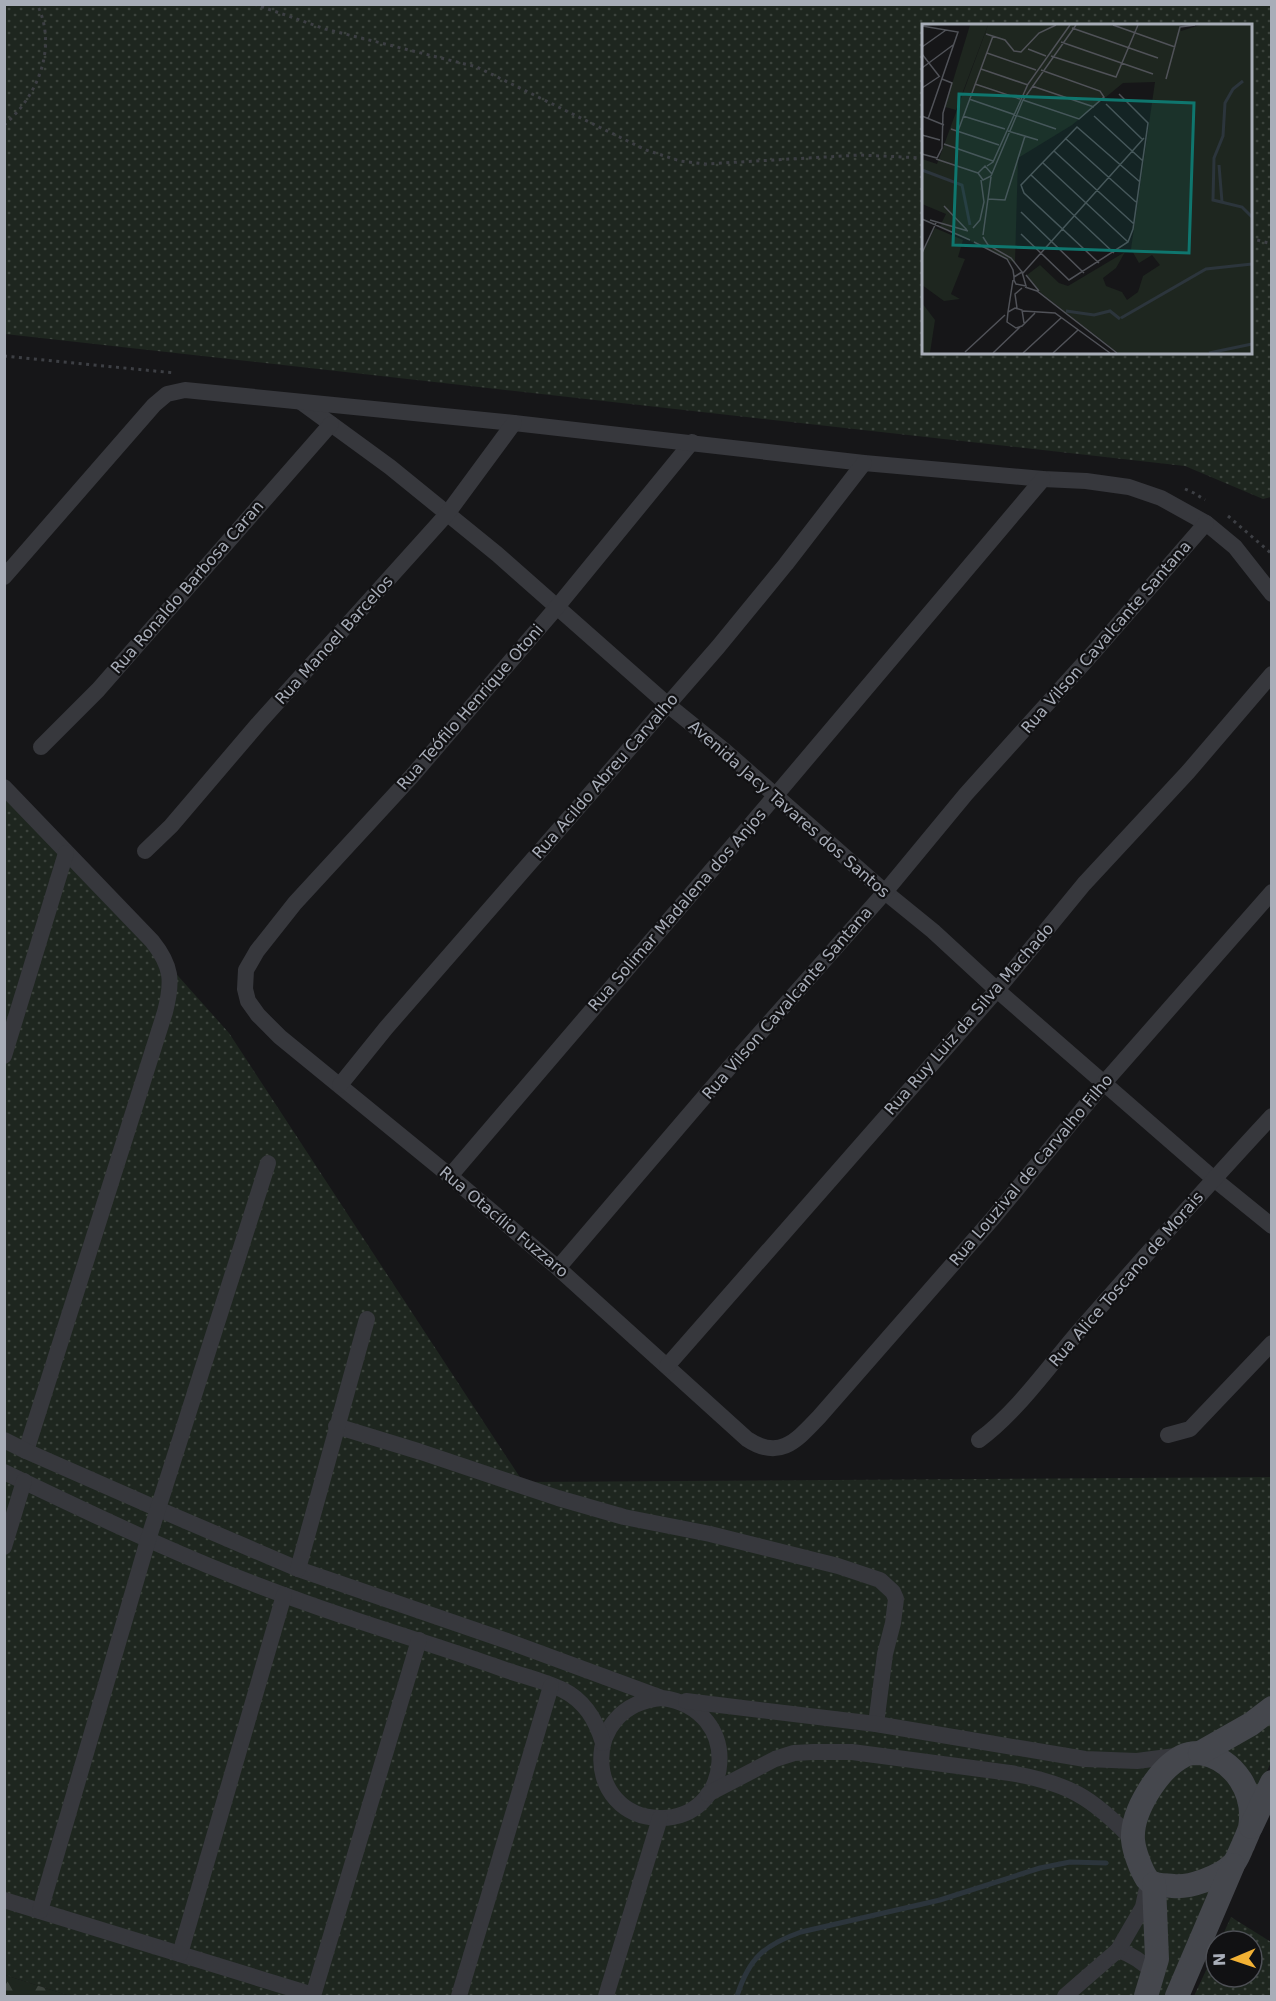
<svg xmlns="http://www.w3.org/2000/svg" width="1276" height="2001" viewBox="0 0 1276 2001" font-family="'DejaVu Sans',sans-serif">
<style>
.grass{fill:url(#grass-dots);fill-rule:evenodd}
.forest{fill:url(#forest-firs)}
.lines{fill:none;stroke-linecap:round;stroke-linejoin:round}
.stream{stroke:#2c353c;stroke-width:5}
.path{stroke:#3d3f44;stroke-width:3;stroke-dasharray:3 4.5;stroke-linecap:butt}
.street{stroke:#37383d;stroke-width:16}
.secondary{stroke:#45474d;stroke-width:24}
.labels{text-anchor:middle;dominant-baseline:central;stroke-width:4.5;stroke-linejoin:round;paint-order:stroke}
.street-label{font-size:16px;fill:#a8adb8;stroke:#111113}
.inset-river{fill:none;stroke:#2c353c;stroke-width:3}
.inset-road{fill:none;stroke:#505258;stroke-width:1.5}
.view{fill:#0f766e;fill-opacity:0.15;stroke:#0f766e;stroke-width:3}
.inset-edge{fill:none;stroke:#a8adb8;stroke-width:3}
</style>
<defs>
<pattern id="grass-dots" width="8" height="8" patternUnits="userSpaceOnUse" patternTransform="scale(1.5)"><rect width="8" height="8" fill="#1e261f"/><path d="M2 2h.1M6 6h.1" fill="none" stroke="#3c433d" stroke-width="1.8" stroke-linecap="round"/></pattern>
<pattern id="forest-firs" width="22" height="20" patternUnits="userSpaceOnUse" patternTransform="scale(1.5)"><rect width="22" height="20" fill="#1e261f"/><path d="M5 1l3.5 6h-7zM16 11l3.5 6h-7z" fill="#3c433d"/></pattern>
</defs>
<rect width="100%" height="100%" fill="#161618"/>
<g class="grass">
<path d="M5,4L1271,5V497L1263,499L1185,466L5,334ZM924,26H1250V352H924Z"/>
<polygon points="4,781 229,1033 523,1482 1271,1477 1271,1762 1168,1996 70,1996 5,1975"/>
<polygon points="1231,1917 1271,1942 1271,1996 1194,1996 1216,1949 1216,1977 1252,1977 1252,1941 1220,1941"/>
</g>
<polygon class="forest" points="5,1975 70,1996 5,1996"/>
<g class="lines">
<path class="stream" d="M737,1996C749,1958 764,1945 801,1932L940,1900L1040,1868L1070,1862L1106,1863"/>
<g class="path">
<polyline points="254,4 325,29 477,67 646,150 680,161 705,164 860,155 924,158"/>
<path d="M4,125C38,96 58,47 37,4"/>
<polyline points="1250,238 1272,244"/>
<polyline points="4,356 175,373"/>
<polyline points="1185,489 1194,493 1205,500"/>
<polyline points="1228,516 1272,554"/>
</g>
<g class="street">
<polyline points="301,402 390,467 497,554 668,705 725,751 885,892 933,931 997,990 1214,1179 1272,1226"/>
<path d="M692,442L557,607L412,776L295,903L257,951L246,970L245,989L248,1001L258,1015L280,1037L450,1176L558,1268L747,1439C780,1461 797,1440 819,1417L994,1217L1104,1083L1272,892"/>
<polyline points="4,577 154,405 167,394 185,390 514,423 864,463 1043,479 1086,481 1129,487 1161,498 1206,523 1235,547 1272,594"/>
<polyline points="41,747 98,690 331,424"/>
<path d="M4,787L152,941C172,966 173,981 165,1012L26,1451"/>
<polyline points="145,851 171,826 258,724 447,514 514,423"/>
<polyline points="4,1056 66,853"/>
<polyline points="340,1085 386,1028 718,647 786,564 864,463"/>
<polyline points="450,1176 776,795 1043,479"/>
<polyline points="558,1268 729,1068 885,892 966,794 1093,653 1206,523"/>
<polyline points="667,1366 997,990 1084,884 1188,772 1272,674"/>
<polyline points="336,1426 421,1452 558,1498 624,1517 710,1534 838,1566 880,1580 893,1592 896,1599 893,1623 885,1654 876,1724"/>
<polyline points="1168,1435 1190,1429 1272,1343"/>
<path d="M4,1440L26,1451L158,1509L298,1569L510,1642L662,1698C745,1709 733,1820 659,1818C584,1816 579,1705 662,1698"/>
<path d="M979,1440C1018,1411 1048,1367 1080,1330C1143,1258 1207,1186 1272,1116"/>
<path d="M4,1472C104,1520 204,1568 309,1604C373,1627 439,1646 503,1669C522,1676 545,1681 563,1690C585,1701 596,1720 603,1743"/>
<polyline points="4,1547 24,1481"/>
<polyline points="298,1569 367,1319"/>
<polyline points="686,1701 876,1724 1085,1759 1137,1761 1183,1755"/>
<path d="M708,1794L775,1759L794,1753L813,1752H852L1010,1773C1068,1783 1092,1797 1133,1840"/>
<polyline points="4,1900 313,1995"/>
<polyline points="40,1911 148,1540 268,1163"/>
<path d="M1118,1950C1133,1955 1143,1962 1154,1973"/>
<polyline points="180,1954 284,1595"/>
<polyline points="313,1996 419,1640"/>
<polyline points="459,1996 551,1686"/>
<polyline points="606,1996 660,1818"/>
<polyline points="1065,1996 1118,1950 1143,1907 1147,1888"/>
</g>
<g class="secondary">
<path d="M1200,1753C1235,1759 1256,1793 1250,1828C1248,1834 1245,1840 1243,1845C1240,1851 1237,1861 1232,1865C1220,1877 1189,1888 1173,1886C1164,1885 1153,1886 1147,1879C1141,1870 1134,1851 1133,1840C1131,1812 1158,1769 1183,1756C1188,1753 1195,1753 1200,1753Z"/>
<polyline points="1200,1753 1251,1724 1272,1708"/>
<polyline points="1251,1827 1272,1782"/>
<polyline points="1146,1996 1157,1959 1154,1884"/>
<polyline points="1177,1996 1233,1865"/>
</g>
</g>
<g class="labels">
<g class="street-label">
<text transform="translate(187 587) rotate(-49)">Rua Ronaldo Barbosa Caran</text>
<text transform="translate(1106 637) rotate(-49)">Rua Vilson Cavalcante Santana</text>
<text transform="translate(334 640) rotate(-48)">Rua Manoel Barcelos</text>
<text transform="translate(470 707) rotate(-49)">Rua Teófilo Henrique Otoni</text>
<text transform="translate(605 776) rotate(-49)">Rua Acildo Abreu Carvalho</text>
<text transform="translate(789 809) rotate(41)">Avenida Jacy Tavares dos Santos</text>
<text transform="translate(677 910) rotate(-49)">Rua Solimar Madalena dos Anjos</text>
<text transform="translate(787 1003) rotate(-49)">Rua Vilson Cavalcante Santana</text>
<text transform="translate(969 1019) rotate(-49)">Rua Ruy Luiz da Silva Machado</text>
<text transform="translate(1031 1170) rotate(-50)">Rua Louzival de Carvalho Filho</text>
<text transform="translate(504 1222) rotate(40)">Rua Otacílio Fuzzaro</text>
<text transform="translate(1126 1279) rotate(-49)">Rua Alice Toscano de Morais</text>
</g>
</g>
<g transform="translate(922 24)">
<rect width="330" height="330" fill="#161618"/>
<path d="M66,1H258L259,7L278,1H330V329H196L119,269L105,251L118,241L137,259L146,262L203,228L194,244L181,254L184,262L200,268L205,276L216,268L221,252L238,241L230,231L217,239L209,225L233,58L201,59L150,101L96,134L93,239L18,202L24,190L0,180V135L15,140ZM13,204L41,216L36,233L43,235L29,270L38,275L22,277L0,261V229Z" fill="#1e261f"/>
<path d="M48,1H66L34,86L27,84L23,83ZM0,279L13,296L8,329H0Z" fill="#1e261f"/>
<path class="inset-river" d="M321,57L311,65L303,79L301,112L292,134L291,176L320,183L330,193M297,141L300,178M0,146L40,161L48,201M144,287L172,291L188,287L198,295M199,294L284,245L330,240M287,329L330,320"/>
<path class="inset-road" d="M191,1L253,23M0,2L36,8L6,95M150,4L236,34M64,10L83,16L92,27L99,28L117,9L134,1M139,18L231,50M0,23L24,6M106,25L124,32M65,29L114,46M0,30L17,52M129,32L194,53L216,1M0,44L31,21M59,45L106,61M244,55L258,3L273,1M53,60L98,75M110,62L172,83M0,64L18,52M47,75L134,105M101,76L157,95L182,73L178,67L119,46M184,80L221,116M0,92L22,101M41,92L83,105M172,92L221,137M29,105L77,121M36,107L71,12M86,107L116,116M0,111L18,116M143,114L214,178M22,120L71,137M132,127L212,200M0,130L15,134L20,124L21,89L30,59L20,55M14,135L56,149M121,139L206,218M65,142L71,138L106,60L148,1M70,150L63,142L56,149L61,156L69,152L101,76L154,1M109,151L192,229M66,175L83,176L103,112M22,182L45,206M99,188L162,249M0,195L48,216M8,196L46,207M51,204L58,196L62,178L59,156M99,210L147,256L206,218L211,205L226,99L197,70M61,211L69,153M61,213L66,221L89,234L100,248M52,218L85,235L90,244L91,246L92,253V256L94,260L104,262L100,248L92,253M0,229L14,199M177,239L102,169L99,161L155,103L218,158M101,249L222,114M104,251L117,267M103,263L115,267L195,329M95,284L93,270L100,264M101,287L133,289L188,329M86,288L91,256M102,299L100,286L93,284L86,288L85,298L94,304L100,302L113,289M43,328L83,291M71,329L98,303M101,329L139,294M131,329L156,306"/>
<path class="view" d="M37,70L272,79L267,229L31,221Z"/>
<rect width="330" height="330" class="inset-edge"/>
</g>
<rect width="1276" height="2001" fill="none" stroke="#a8adb8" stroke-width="12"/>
<g transform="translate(1234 1959) rotate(268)"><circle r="28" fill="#111113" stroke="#4d4f55" stroke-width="1.5"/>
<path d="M0-4.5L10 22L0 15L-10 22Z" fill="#f2b134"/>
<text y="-9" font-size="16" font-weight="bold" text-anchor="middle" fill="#a8adb8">N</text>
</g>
</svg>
